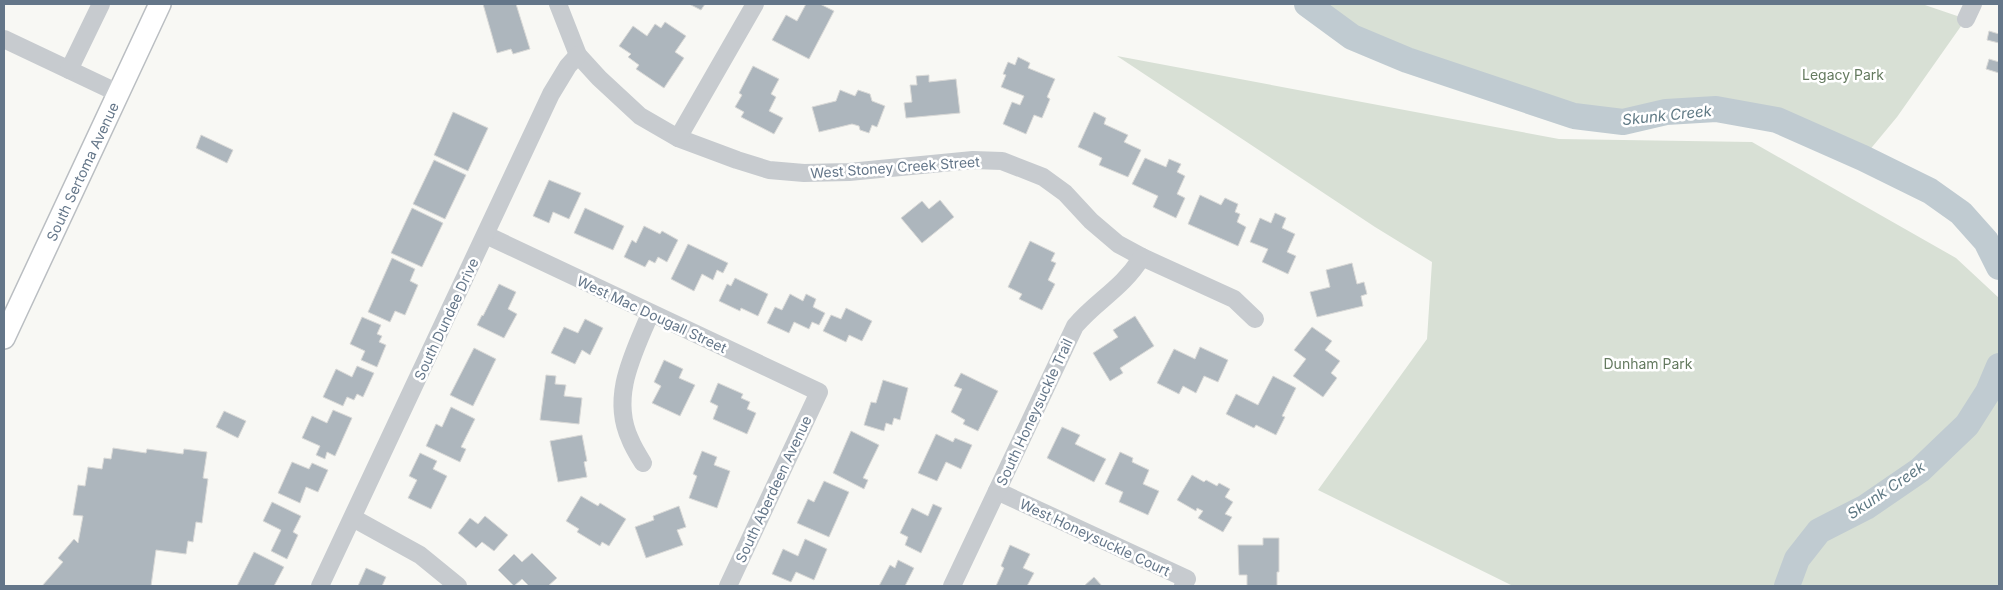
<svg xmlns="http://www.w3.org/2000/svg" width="2003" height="590" viewBox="0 0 2003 590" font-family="Inter,sans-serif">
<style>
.green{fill:#d8e0d5}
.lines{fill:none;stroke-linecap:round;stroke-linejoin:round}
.river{stroke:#c0cbd1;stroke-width:26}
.building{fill:#adb6bd;stroke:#d9d9d7}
.major-casing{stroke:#babec2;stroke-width:24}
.minor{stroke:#c7cbcf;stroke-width:18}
.major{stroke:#fff;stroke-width:21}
.labels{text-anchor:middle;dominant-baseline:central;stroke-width:5;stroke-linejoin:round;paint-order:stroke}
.park-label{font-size:14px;fill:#647a5f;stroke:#fff}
.street-label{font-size:14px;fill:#647689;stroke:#fff}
.water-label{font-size:15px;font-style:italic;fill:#5f7984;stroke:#fff}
</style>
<rect width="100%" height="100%" fill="#f8f8f4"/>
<g class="green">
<polygon points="1307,4 1922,4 1966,19 1897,117 1863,158 1777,120 1716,109 1666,112 1623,122 1574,116 1407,60 1352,37"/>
<polygon points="1117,56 1559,139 1752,142 1956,258 1999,298 1999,586 1513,586 1318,490 1427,339 1432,262 1375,227"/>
</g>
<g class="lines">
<g class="river">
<polyline points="1307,4 1352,37 1407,60 1574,116 1623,122 1666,112 1716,109 1777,120 1863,158 1930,191 1961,213 1986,241 1999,267"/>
<polyline points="1787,586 1797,559 1819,531 1866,507 1920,470 1967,425 1988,392 1999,366"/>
</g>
</g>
<g class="building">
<polygon points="483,4 516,4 530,49 513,54 511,49 497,53"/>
<polygon points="689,4 705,4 701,10"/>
<polygon points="806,4 820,4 834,11 809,59 772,40 786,15 797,21"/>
<polygon points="665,22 686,36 675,52 684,58 664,88 636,69 639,65 628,57 631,54 619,46 633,26 647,36 655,24 661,28"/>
<polygon points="1989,31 1999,34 1999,43 1987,40"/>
<polygon points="1018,57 1030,63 1028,68 1055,79 1047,97 1050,99 1042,118 1034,115 1026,134 1003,124 1012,102 1020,105 1024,96 1001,87 1006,75 1003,74 1008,62 1015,65"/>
<polygon points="1989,59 1999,62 1999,73 1986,69"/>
<polygon points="753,66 779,79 771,94 776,97 769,111 783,118 774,134 741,117 744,112 735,107 742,95 739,93"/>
<polygon points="929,75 929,82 956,79 960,113 906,118 904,103 912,102 910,85 917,85 916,76"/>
<polygon points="840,90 855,96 858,90 870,94 872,101 885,106 877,127 872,125 869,133 860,130 859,126 852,124 819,132 812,107 836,101"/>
<polygon points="453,112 488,128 468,171 434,155"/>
<polygon points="1094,112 1106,118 1104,124 1128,135 1124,142 1141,150 1128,177 1099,165 1102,158 1078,147"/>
<polygon points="201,135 233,150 227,163 196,148"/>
<polygon points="1145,158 1166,167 1169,159 1181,164 1177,172 1185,176 1177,194 1185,198 1176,218 1153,207 1158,196 1132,184"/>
<polygon points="434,160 466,175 445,219 413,204"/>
<polygon points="549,180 581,193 569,219 553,212 549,223 533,216"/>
<polygon points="1200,195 1221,205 1225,198 1238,204 1235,212 1240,214 1237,222 1246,227 1238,246 1188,224"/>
<polygon points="940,200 954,217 922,243 901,218 922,201 929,209"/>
<polygon points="412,208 443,223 422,267 391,253"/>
<polygon points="585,208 624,226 613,250 574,233"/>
<polygon points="1275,213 1286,218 1282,228 1295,234 1287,252 1296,256 1288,274 1262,262 1268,249 1250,242 1260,218 1271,223"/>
<polygon points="644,226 660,234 662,231 678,240 667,262 658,257 655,263 649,260 645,267 624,257 632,240 636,243"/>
<polygon points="1030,241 1055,253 1051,261 1056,263 1048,280 1055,284 1042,310 1019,299 1022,294 1008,287"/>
<polygon points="688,244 728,263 723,273 717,270 713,280 702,274 694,291 671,279"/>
<polygon points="392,258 415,269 410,281 418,285 405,315 395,311 390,322 368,312"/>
<polygon points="1352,263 1357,284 1364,282 1367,294 1361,296 1363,306 1317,317 1310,292 1330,287 1326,270"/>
<polygon points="735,278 768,294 758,316 741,308 740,311 719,301 727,284 731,286"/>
<polygon points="499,284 516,292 508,309 517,314 504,338 477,325 482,315 483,316"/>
<polygon points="790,294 803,301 806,294 816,299 813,307 825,313 819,325 812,322 809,329 794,322 789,333 767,323 775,307 782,310"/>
<polygon points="846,308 872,321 862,341 849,335 846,342 823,331 831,315 841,319"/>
<polygon points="1135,316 1154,346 1120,368 1123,373 1110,381 1093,353 1118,337 1113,330"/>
<polygon points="362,317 381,325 377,334 382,336 379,342 386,345 377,367 361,360 365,351 350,344"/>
<polygon points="585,319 603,328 590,355 582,350 575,364 551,353 564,327 578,333"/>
<polygon points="1312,327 1332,341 1325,350 1340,361 1331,373 1337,378 1323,397 1293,376 1306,359 1294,350"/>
<polygon points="1200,347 1228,360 1218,382 1204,376 1196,393 1183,386 1179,394 1157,383 1174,349 1195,359"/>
<polygon points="474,348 496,359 473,406 450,395"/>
<polygon points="664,360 683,369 679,378 695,385 680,416 652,403 661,386 654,382"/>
<polygon points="357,366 374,373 363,397 357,394 354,400 347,397 343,406 323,397 336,369 352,377"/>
<polygon points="961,373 998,391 978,431 963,424 965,420 951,412 962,389 954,386"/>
<polygon points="546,375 556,376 555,384 566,385 564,396 582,398 579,424 540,420"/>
<polygon points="1273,376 1296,388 1282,416 1285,417 1276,435 1256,425 1254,428 1226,414 1236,394 1258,405"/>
<polygon points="883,380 908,388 900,420 894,418 892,425 886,423 884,431 864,425 871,402 876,403"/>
<polygon points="718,383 743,394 741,398 750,402 747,409 756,413 747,434 713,419 718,406 710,402"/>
<polygon points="451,407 475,419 461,447 466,449 460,462 426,446 436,424 442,427"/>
<polygon points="333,410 352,418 335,456 327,452 325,459 316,455 320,446 302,438 312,416 327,423"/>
<polygon points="224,411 246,421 238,438 216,427"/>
<polygon points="1062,427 1080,435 1075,444 1106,459 1094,482 1047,458"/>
<polygon points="851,431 879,445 863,478 868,480 864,489 833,473"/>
<polygon points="936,434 953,442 955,438 972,445 961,469 946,462 937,481 918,473"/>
<polygon points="582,435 587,461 584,462 587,477 558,482 550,441"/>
<polygon points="113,448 146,453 147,449 183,454 184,449 207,452 203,478 208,479 202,523 196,522 193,542 188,541 186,554 156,550 151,586 42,586 63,562 58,558 74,539 78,543 83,516 73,515 78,485 85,486 88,467 102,469 104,458 111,459"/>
<polygon points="702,451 717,457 714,465 730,471 717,508 689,498 697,476 693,474"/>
<polygon points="1120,452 1133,458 1132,462 1149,470 1143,484 1159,491 1148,515 1119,502 1123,492 1105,484"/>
<polygon points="420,453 437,461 433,469 447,476 431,509 408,498 417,480 409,476"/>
<polygon points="292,462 309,469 312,463 328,470 318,492 306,487 300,503 278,493"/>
<polygon points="1192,475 1204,482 1206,480 1217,486 1219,483 1230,489 1225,497 1233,502 1225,514 1232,517 1223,532 1198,518 1203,511 1197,508 1196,511 1177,500"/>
<polygon points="824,481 849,492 829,537 797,523 808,499 814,502"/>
<polygon points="581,496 598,506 600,503 626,519 609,546 602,542 600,546 577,532 579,529 566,521"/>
<polygon points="272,502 301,516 293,532 298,535 287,559 271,551 281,530 263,521"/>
<polygon points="933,504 942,508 921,553 905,545 908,537 900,533 912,508 928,516"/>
<polygon points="679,506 686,527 677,530 683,545 646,558 635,527 654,520 653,516"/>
<polygon points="485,516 508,535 494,551 482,542 476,548 458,533 470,518 478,524"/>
<polygon points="1263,538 1279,538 1279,572 1277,572 1277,586 1247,586 1247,575 1239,575 1238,545 1263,545"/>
<polygon points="805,539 827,549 814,580 796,572 791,582 772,574 783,549 798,556"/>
<polygon points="1010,545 1030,554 1023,568 1034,573 1027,586 996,586 1004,568 1001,566"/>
<polygon points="254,552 284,567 274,586 237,586"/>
<polygon points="532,553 557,578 548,586 529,586 522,579 514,586 498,570 514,554 522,562"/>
<polygon points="898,560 914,568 905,586 879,586 890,565 895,568"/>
<polygon points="366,568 386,577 382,586 358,586"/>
<polygon points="1094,577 1102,586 1084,586"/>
</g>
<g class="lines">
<defs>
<g id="major">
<path id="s1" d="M4,338L160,4"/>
</g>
</defs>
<use href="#major" class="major-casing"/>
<g class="minor">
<polyline points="558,4 578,55 599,78 640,116 678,138 737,160 769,170 804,173 849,172 973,160 1002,161 1043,177 1065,193 1091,221 1118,244 1142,257 1234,299 1255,319"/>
<polyline points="1966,19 1973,4"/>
<polyline points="4,39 118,93"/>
<polyline points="69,70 101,4"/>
<polyline points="678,138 755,4"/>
<polyline points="486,235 819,392 728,586"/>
<path d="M643,463C638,455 633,447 630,439C610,396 634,353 650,314"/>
<polyline points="997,491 1187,579 1183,586"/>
<polyline points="353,518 420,555 458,586"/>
<polyline points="320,586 551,94 568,66 578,55"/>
<path d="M952,586L1075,326C1097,300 1122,289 1142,257"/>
</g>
<use href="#major" class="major"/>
</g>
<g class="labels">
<g class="park-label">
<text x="1843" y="74">Legacy Park</text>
<text x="1648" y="363">Dunham Park</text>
</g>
<g class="street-label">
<text transform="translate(895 167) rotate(-4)">West Stoney Creek Street</text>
<text stroke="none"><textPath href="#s1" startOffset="184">South Sertoma Avenue</textPath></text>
<text transform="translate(652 314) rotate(25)">West Mac Dougall Street</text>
<text transform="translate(446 319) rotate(-65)">South Dundee Drive</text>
<text transform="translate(1034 412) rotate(-65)">South Honeysuckle Trail</text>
<text transform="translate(773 489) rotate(-65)">South Aberdeen Avenue</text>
<text transform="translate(1095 537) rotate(25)">West Honeysuckle Court</text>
</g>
<g class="water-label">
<text transform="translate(1667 115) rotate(-6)">Skunk Creek</text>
<text transform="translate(1886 490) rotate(-34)">Skunk Creek</text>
</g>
</g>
<rect width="2003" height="590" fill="none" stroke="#647689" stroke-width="10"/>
</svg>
